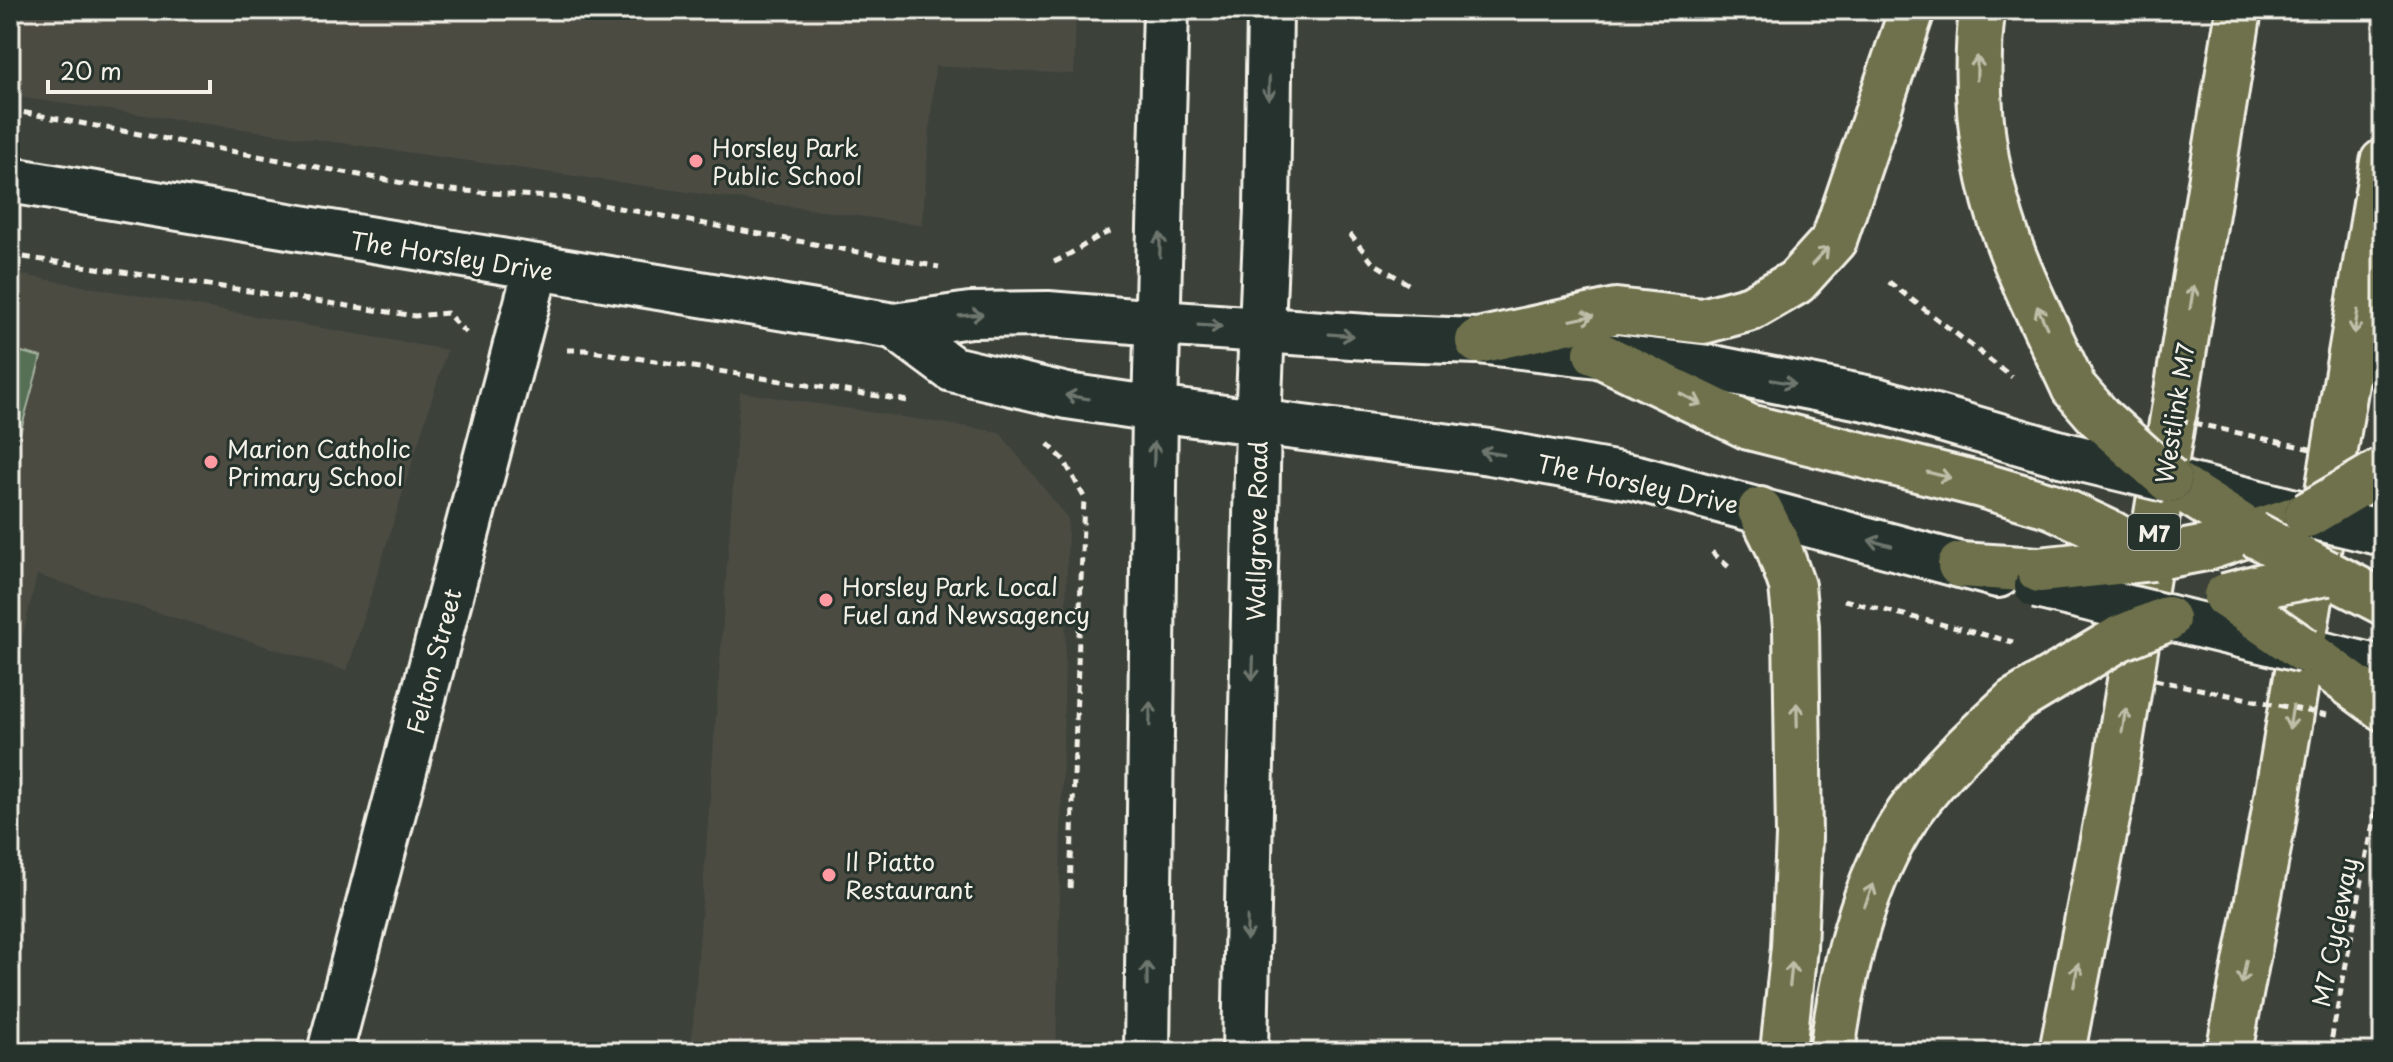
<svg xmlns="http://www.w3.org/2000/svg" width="2393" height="1062" viewBox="0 0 2393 1062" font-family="'Playpen Sans',sans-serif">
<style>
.built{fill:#4c4c43}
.green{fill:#546f55;stroke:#a4b09e;stroke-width:2}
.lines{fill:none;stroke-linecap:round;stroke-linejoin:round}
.minor-casing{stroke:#f4f1e8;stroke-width:50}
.tertiary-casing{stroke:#f4f1e8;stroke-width:50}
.secondary-casing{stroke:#f4f1e8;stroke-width:50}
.motorway-casing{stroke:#f4f1e8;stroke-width:50}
.path{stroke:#f4f1e8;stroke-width:5;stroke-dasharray:8 6;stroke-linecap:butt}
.minor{stroke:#26332d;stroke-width:44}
.tertiary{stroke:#26332d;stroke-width:44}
.secondary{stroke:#26332d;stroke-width:44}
.motorway{stroke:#6e714b;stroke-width:44}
.secondary-bridge-casing{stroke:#f4f1e8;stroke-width:50;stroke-linecap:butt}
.motorway-bridge-casing{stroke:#f4f1e8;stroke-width:50;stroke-linecap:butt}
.path-bridge{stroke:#f4f1e8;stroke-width:5;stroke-dasharray:8 6;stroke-linecap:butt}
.secondary-bridge{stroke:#26332d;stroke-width:44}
.motorway-bridge{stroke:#6e714b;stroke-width:44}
.oneway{stroke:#bebea9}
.oneway2{stroke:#6e766e}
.poi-dot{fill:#ff9aa2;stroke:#26332d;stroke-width:3}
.labels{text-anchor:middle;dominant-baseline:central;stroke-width:6;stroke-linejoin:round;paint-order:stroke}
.shield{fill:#26332d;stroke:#b6b8b0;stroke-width:2}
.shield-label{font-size:22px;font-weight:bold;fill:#f4f1e8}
.poi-label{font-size:24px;fill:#f4f1e8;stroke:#26332d;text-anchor:start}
.street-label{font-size:24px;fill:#f4f1e8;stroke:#26332d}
</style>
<rect width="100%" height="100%" fill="#3c423a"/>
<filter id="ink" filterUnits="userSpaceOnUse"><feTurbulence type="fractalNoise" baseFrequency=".0125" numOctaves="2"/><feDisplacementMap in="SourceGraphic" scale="16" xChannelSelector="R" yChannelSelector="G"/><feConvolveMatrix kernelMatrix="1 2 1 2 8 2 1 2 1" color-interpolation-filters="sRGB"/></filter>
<g filter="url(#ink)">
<g class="built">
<polygon points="10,10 1076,10 1074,74 935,66 922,225 10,96"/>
<polygon points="10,273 447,350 347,671 37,575 10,689"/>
<polygon points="740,392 999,432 1068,519 1056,1052 691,1052"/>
</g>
<polygon class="green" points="10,349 41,357 10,470"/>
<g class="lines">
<defs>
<polyline id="minor" points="330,1052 536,269"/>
<g id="tertiary">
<polyline points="10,180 894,326 970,315 1048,314 1158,323"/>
<polyline points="894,326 952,369 1067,396 1155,409"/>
</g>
<g id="secondary">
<polyline points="1158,323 1367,337 1478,341 1718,369 1876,400 2061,454"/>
<polyline points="1155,409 1490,452 1637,478 1998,575"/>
<polyline points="2179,483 2307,515"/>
<polyline points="2304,650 2383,669"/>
<polyline points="1147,1052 1155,409 1166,10"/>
<polyline points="1245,1052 1258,422 1267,210 1270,10"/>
</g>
<g id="motorway">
<path d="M1982,10C1973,90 1981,166 2008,241C2026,291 2052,340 2074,388"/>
<polyline points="1478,341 1616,311 1703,321 1751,308 1796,282 1834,240 1912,10"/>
<polyline points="1596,353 1749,427 1981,485 2052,506"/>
<polyline points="2169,480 2254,534"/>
<polyline points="1760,510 1778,546 1792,586 1796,627 1799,837 1794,947 1783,1052"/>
<polyline points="2153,558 2206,548 2307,515"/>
<polyline points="1960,565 2039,570"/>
<polyline points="2327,573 2383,602"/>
<polyline points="2304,650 2383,708"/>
<path d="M1832,1052C1843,971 1862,881 1909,813C1939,771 1977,736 2015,701"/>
<polyline points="2062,1052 2111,798 2239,10"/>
<polyline points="2229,1052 2272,827 2383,162"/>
</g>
</defs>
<use href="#minor" class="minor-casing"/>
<use href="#tertiary" class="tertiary-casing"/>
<use href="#secondary" class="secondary-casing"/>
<use href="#motorway" class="motorway-casing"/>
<g class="path">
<polyline points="10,110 435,189 565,198 939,267"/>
<polyline points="1350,234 1372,262 1413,287"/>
<polyline points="10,255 415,316 447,313 466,333"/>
<path d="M1054,262C1074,253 1091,239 1111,231"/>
<polyline points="1889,282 2012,377"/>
<polyline points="567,350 585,350 909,401"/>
<polyline points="1048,444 1064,460 1084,497 1070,890"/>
<polyline points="1712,552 1732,570"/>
<polyline points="1844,600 2013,642"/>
<polyline points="2329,1052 2383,772"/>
</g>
<use href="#minor" class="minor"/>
<use href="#tertiary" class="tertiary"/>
<use href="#secondary" class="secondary"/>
<use href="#motorway" class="motorway"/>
<defs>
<g id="secondary-bridge">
<polyline points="2061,454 2169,480"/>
<polyline points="2307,515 2383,533"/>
<polyline points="2037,586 2303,650"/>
</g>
<g id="motorway-bridge">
<polyline points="2074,388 2100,418 2169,480"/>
<polyline points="2052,506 2112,534 2153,558"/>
<polyline points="2307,515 2383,470"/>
<polyline points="2254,534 2327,573"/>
<polyline points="2039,570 2153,558"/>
<polyline points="2226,596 2278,582 2327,573"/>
<polyline points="2226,596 2304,650"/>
<polyline points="2015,701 2120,638 2167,619"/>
</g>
</defs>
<use href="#secondary-bridge" class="secondary-bridge-casing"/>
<use href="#motorway-bridge" class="motorway-bridge-casing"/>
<g class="path-bridge">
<polyline points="2180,420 2315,450"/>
<polyline points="2155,680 2327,715"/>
</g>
<use href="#secondary-bridge" class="secondary-bridge"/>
<use href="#motorway-bridge" class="motorway-bridge"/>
</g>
<defs><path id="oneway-shaft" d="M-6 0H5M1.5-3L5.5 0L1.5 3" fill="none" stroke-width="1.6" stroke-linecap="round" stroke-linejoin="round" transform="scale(2)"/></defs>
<g class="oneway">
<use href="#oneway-shaft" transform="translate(1977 68) rotate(-89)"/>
<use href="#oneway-shaft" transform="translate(1820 256) rotate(-47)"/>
<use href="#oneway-shaft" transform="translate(2192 297) rotate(-81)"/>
<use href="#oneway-shaft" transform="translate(2042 317) rotate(-114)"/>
<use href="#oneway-shaft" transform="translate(1582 318) rotate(-12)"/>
<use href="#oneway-shaft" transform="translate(2356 322) rotate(99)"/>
<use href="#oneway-shaft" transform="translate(1691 399) rotate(26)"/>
<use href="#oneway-shaft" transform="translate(1939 475) rotate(14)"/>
<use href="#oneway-shaft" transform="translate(1797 715) rotate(-91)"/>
<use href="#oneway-shaft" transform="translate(2291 717) rotate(99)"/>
<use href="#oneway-shaft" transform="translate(2124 720) rotate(-81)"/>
<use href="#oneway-shaft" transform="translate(1869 895) rotate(-69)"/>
<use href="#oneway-shaft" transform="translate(2244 972) rotate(101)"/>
<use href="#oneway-shaft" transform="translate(1791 974) rotate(-84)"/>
<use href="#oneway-shaft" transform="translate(2076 975) rotate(-79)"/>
</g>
<g class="oneway2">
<use href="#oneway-shaft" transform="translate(1269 88) rotate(91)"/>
<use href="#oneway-shaft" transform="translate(1160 245) rotate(-89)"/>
<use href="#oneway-shaft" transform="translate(971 315) rotate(-4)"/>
<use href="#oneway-shaft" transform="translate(1210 326) rotate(4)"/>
<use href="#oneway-shaft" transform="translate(1341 335) rotate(4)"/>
<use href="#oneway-shaft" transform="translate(1783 382) rotate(11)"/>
<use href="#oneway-shaft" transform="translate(1077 397) rotate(-171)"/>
<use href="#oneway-shaft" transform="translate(1492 453) rotate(-171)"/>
<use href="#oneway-shaft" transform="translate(1154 454) rotate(-89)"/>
<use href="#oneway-shaft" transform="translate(1880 543) rotate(-165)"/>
<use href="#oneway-shaft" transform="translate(1253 668) rotate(92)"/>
<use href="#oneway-shaft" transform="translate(1150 714) rotate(-89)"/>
<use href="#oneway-shaft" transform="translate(1247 928) rotate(91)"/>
<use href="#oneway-shaft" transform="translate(1147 974) rotate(-90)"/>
</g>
</g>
<g class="poi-dot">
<circle cx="696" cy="161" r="8"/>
<circle cx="211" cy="462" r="8"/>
<circle cx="826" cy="600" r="8"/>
<circle cx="829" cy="875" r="8"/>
</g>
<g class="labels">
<rect class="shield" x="2128" y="514" width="52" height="36" rx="6"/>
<g class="shield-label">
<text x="2154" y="532">M7</text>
</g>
<g class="poi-label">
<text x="712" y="147">Horsley Park<tspan x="712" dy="28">Public School</tspan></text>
<text x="227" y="448">Marion Catholic<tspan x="227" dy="28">Primary School</tspan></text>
<text x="842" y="586">Horsley Park Local<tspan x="842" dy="28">Fuel and Newsagency</tspan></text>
<text x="845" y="861">Il Piatto<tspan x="845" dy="28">Restaurant</tspan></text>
</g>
<g class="street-label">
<text transform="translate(452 255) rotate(9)">The Horsley Drive</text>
<text transform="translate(2174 413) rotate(-81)">Westlink M7</text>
<text transform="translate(1638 483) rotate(12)">The Horsley Drive</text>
<text transform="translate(1256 531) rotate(-89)">Wallgrove Road</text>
<text transform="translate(433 661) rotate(-75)">Felton Street</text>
<text transform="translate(2334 932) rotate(-79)">M7 Cycleway</text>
</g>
</g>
<rect width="2393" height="1062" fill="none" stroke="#26332d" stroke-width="40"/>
<rect x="20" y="20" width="2353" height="1022" fill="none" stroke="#f4f1e8" stroke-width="3" filter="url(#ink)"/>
<path d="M48 80v12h162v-12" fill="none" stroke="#f4f1e8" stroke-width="4"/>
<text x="60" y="80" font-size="24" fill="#f4f1e8" stroke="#26332d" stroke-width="6" paint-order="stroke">20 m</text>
</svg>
